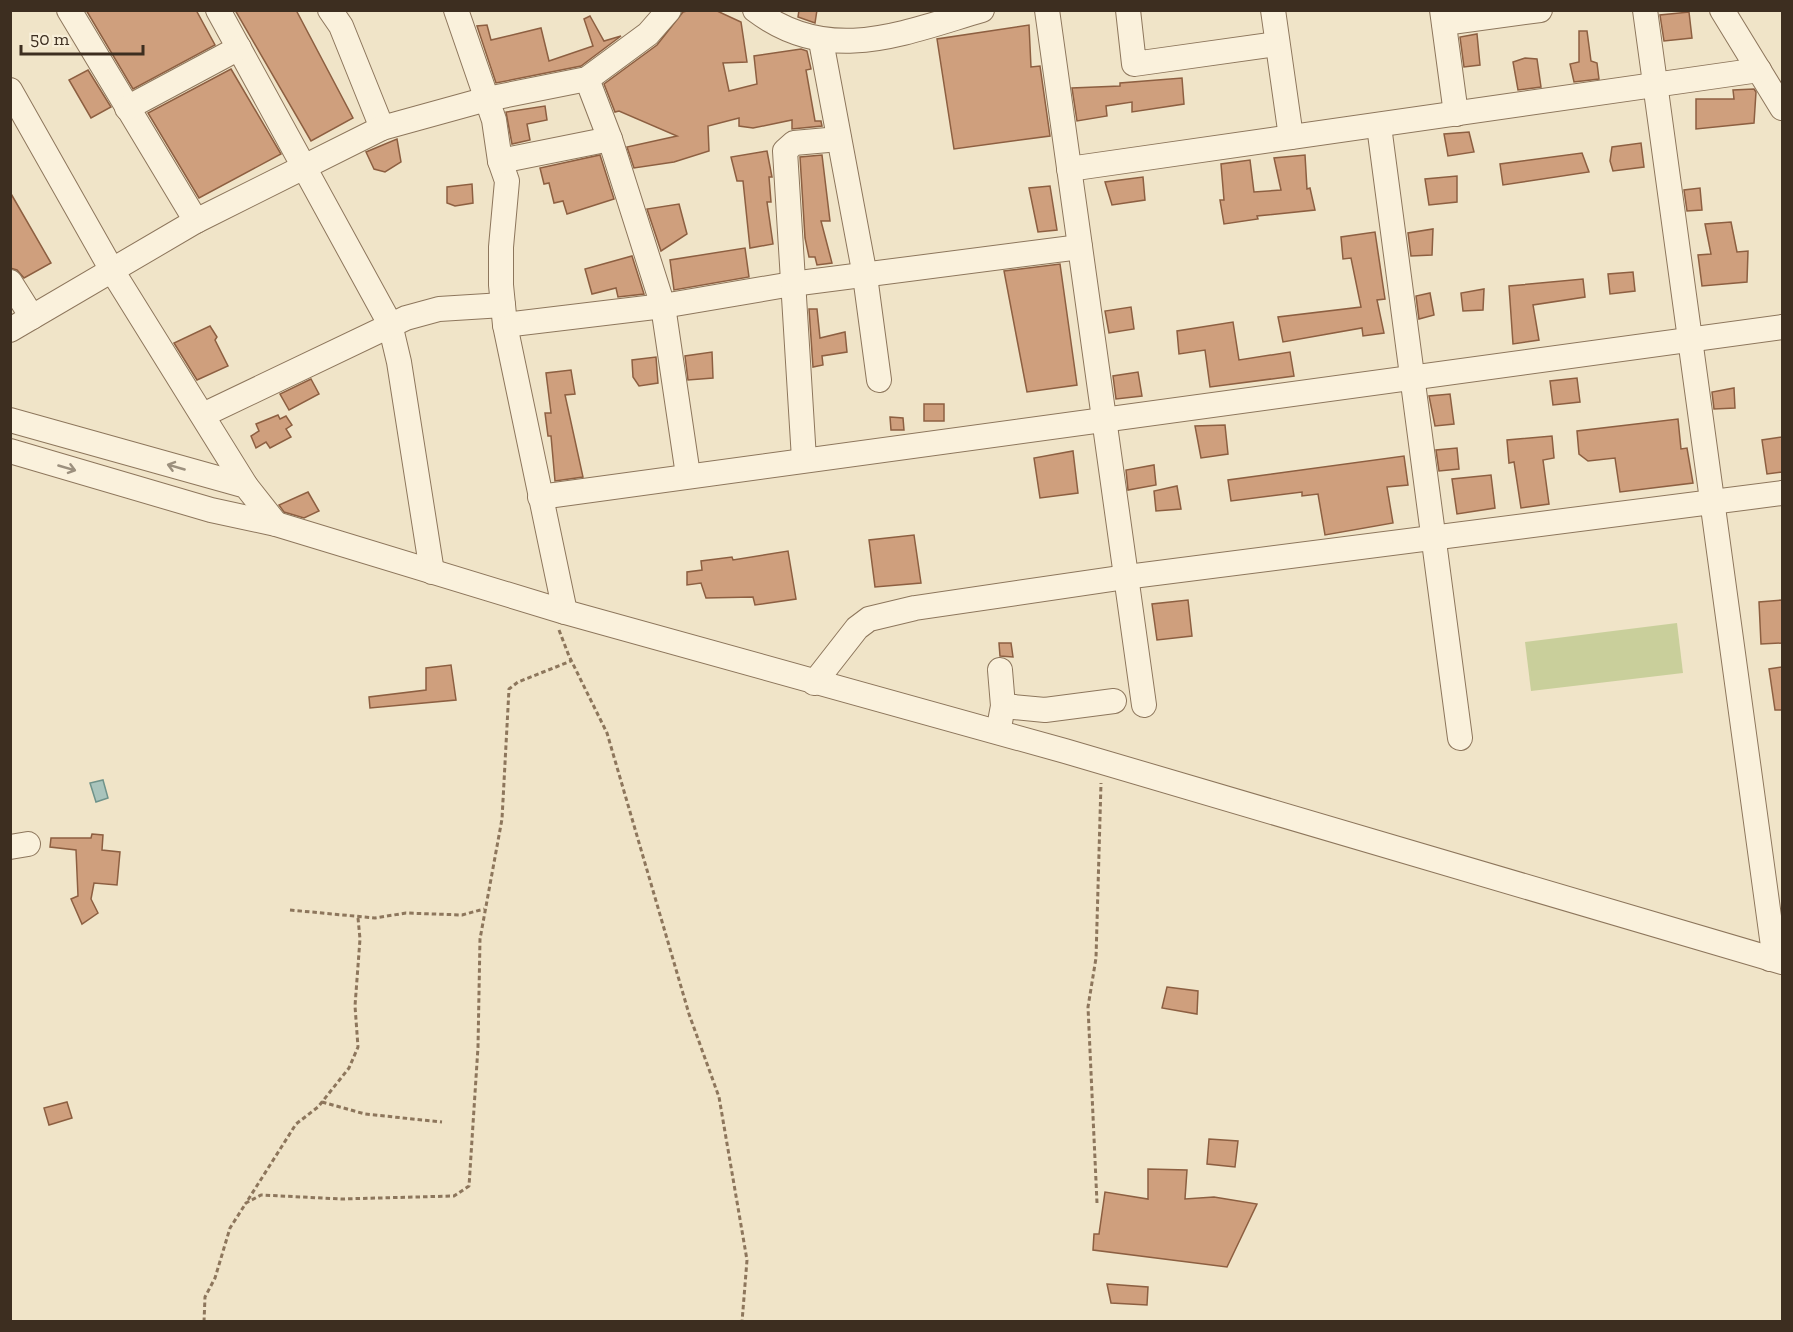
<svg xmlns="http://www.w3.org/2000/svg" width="1793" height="1332" viewBox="0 0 1793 1332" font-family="'Zilla Slab',serif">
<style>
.green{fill:#c9cf9b}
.water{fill:#a9c4bc;stroke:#6f938a;stroke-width:1.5}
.building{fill:#cf9f7d;stroke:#8d5f41;stroke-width:1.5}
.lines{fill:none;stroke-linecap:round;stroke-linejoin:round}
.minor-casing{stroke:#8d765c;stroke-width:26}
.path{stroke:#8d765c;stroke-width:3;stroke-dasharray:4.5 3;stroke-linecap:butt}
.minor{stroke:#faf1dc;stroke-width:24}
.oneway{stroke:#9c907e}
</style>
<rect width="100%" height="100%" fill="#f0e4c8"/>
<polygon class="green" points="1677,623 1683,673 1531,691 1525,642"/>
<polygon class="water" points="103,780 108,798 96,802 90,783"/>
<g class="building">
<polygon points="86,10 196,10 215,45 133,89"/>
<polygon points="235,10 296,10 353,118 311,141"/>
<polygon points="691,10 715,10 741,22 747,62 723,63 729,91 757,84 754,56 801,49 807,51 811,69 806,70 815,121 821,121 822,126 792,129 792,120 753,128 739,126 739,118 708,126 709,151 674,162 634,168 627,147 677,136 619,111 615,112 604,84 657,45 683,12"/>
<polygon points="799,10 817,10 815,23 798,17"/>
<polygon points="1689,12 1692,38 1664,41 1660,15"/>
<polygon points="590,16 604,41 621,36 581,66 496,83 477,26 487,25 491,40 541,28 549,61 593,46 584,19"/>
<polygon points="1029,25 1031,67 1040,66 1050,136 954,149 937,39"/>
<polygon points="1579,31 1587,31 1591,61 1597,63 1599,79 1574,82 1570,64 1579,62"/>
<polygon points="1477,34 1480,65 1464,67 1460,37"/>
<polygon points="1525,58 1537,59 1541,87 1518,90 1513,62"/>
<polygon points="231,69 281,154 199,198 148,113"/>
<polygon points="88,70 111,107 91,118 69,80"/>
<polygon points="1182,78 1184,104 1132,112 1132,102 1106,106 1107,116 1077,121 1072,88 1120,86 1120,83"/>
<polygon points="1754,89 1756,92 1754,123 1696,129 1696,99 1734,99 1733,90"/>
<polygon points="545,106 547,120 527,124 530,140 512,144 506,112"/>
<polygon points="1469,132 1474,152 1448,156 1444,134"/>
<polygon points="397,139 401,162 385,172 374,169 366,152"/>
<polygon points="1641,143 1644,167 1613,171 1610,161 1612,147"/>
<polygon points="767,151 772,177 769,177 771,202 767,202 773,244 750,248 743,181 737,181 731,157"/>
<polygon points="1582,153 1589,172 1503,185 1500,164"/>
<polygon points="600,155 614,199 567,214 563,201 554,203 549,183 544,184 540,168"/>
<polygon points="822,155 830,221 821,221 832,263 817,265 815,257 809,257 805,238 800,157"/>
<polygon points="1305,155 1307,189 1310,188 1315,210 1257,216 1258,219 1224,224 1220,200 1224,200 1221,164 1250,160 1254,192 1281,190 1274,158"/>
<polygon points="1457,176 1457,202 1429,205 1425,179"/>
<polygon points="1143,177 1145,200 1112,205 1105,182"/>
<polygon points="472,184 473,203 455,206 447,203 447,187"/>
<polygon points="1050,186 1057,230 1038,232 1029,188"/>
<polygon points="1700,188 1702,210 1687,211 1684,190"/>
<polygon points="10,192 51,263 24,278 17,270 10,268"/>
<polygon points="679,204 687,234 661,251 647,209"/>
<polygon points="1731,222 1737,252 1748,251 1747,282 1702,286 1698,255 1711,254 1705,224"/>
<polygon points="1433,229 1432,255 1411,256 1408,233"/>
<polygon points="1375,232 1385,299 1377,300 1384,333 1363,336 1362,328 1283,342 1278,317 1361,307 1351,258 1343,259 1341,237"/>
<polygon points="745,248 749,277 674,290 670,260"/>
<polygon points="632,256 644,294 618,297 616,288 592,294 585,269"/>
<polygon points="1060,264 1077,385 1027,392 1004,271"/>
<polygon points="1633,272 1635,291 1610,294 1608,274"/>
<polygon points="1583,279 1585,297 1533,305 1539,340 1513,344 1509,286"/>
<polygon points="1484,289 1483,310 1463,311 1461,293"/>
<polygon points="1430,293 1434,315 1419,319 1416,296"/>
<polygon points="1131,307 1134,329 1109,333 1105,311"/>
<polygon points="809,309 817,309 820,338 845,332 847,352 822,356 823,365 813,367"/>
<polygon points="1233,322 1239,360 1290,352 1294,376 1210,387 1205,350 1179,354 1177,331"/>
<polygon points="210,326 217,337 215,340 228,366 197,380 174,343"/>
<polygon points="712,352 713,378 688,380 685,356"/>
<polygon points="656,357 658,383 639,386 633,377 632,360"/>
<polygon points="571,370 575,394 565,395 583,477 555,481 551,436 548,436 545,413 551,413 546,373"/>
<polygon points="1138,372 1142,396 1116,399 1113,376"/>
<polygon points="1577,378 1580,402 1553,405 1550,381"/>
<polygon points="311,379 319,394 289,410 280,394"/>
<polygon points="1734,388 1735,408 1714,409 1712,392"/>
<polygon points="1450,394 1454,424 1435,426 1429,396"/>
<rect x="924" y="404" width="20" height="17"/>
<polygon points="278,415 280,419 286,416 292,425 286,429 291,437 270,448 266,442 256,448 251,436 259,431 256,424"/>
<polygon points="890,417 903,418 904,430 891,430"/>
<polygon points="1678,419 1681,449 1687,448 1693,483 1620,492 1615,458 1588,461 1579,454 1577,431"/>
<polygon points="1225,425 1228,454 1201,458 1195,426"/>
<polygon points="1552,436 1554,458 1543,460 1549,504 1521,508 1514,462 1509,463 1507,440"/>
<polygon points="1782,437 1782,472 1767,474 1762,440"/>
<polygon points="1457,448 1459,469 1439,471 1436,450"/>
<polygon points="1073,451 1078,493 1040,498 1034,458"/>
<polygon points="1404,456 1408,485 1387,487 1393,523 1325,535 1318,494 1302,496 1302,492 1231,501 1228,480"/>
<polygon points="1154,465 1156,485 1128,490 1126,470"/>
<polygon points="1491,475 1495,508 1457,514 1452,479"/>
<polygon points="1177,486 1181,509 1156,511 1154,491"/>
<polygon points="308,492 319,511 304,518 284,512 279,505"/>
<polygon points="914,535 921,583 875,587 869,540"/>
<polygon points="788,551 796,599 755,605 753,597 706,598 701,583 687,585 687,572 702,570 701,561 732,557 733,560"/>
<polygon points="1188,600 1192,636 1157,640 1152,604"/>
<polygon points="1782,600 1782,643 1761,644 1759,602"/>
<polygon points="999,643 1011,643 1013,657 1000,656"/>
<polygon points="451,665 456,700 370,708 369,697 426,690 426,668"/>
<polygon points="1782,667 1782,710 1775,710 1769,669"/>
<polygon points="92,834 103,835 102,850 120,852 117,885 94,883 91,899 98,913 82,924 71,899 78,896 76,850 50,847 51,838 91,838"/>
<polygon points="1167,987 1198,991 1197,1014 1162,1008"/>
<polygon points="67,1102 72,1118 49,1125 44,1108"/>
<polygon points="1209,1139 1238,1141 1235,1167 1207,1164"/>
<polygon points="1148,1169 1187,1170 1185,1199 1214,1197 1257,1204 1227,1267 1093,1250 1094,1234 1099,1234 1105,1192 1148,1199"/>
<polygon points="1107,1284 1148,1287 1147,1305 1111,1303"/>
</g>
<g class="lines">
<defs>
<g id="minor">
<polyline points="69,10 196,221"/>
<polyline points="218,10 390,324 399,362 432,572"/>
<polyline points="330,10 341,26 382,128"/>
<polyline points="456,10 494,120 500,161 507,181 501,247 501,285 505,325 565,612"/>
<path d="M755,10C829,66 903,33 982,10"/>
<polyline points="1047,10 1144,705"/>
<polyline points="1128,10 1134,64 1277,44"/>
<polyline points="1273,10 1291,137"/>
<polyline points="1442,10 1456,114"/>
<polyline points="1645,10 1773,946 1770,959"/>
<polyline points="1722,10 1782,108"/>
<polyline points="1444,23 1540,10"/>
<polyline points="821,41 865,276 879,380"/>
<polyline points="587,79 610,139 663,306 688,475"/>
<polyline points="10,90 113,272 246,486"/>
<polyline points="127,108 239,48"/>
<polyline points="1379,126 1460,738"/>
<polyline points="500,161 610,139"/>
<polyline points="1069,169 1759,70"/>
<polyline points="10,282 32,317"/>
<polyline points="505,325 663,306 792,284 1080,247"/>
<polyline points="10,330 196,221 382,128 487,99 587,79 648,34 669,10"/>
<polyline points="203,415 406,318 439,309 503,305"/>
<polyline points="10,420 246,486 276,524"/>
<polyline points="10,451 211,510 276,524 565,612 1065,751 1782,962"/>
<polyline points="804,459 785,151 794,143 839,139"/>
<polyline points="540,497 1782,327"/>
<polyline points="814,683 857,628 869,619 915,608 1126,577 1782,493"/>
<polyline points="1003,706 1045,710 1114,701"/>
<polyline points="1000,722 1003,706 1000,670"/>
<polyline points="10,847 28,844"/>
</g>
</defs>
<use href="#minor" class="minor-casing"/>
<g class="path">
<polyline points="559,630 569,656 607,733 689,1014 719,1097 747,1260 742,1322"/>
<polyline points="290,910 375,918 406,913 462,915 484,909"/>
<polyline points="358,918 360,939 355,1006 358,1047 349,1068 318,1107 296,1124 246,1203 261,1195 341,1199 454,1196 469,1186 478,1047 480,939 502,819 509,689 518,682 571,661"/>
<polyline points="322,1102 365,1114 442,1122"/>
<polyline points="1097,1203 1088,1007 1096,958 1101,783"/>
<polyline points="204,1322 205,1297 215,1278 230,1228 246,1203"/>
</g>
<use href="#minor" class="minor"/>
</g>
<defs><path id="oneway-shaft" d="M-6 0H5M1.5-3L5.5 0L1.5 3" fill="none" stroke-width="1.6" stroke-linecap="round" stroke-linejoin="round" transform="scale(1.5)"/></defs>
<g class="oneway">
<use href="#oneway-shaft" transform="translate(176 467) rotate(-164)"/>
<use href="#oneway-shaft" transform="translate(67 468) rotate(16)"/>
</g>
<rect width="1793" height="1332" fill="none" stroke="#3d2e20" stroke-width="24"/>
<path d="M21 45v9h122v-9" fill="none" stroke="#3d2e20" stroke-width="3"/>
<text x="30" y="45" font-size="18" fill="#3d2e20" stroke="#f7eed8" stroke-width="4.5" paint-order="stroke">50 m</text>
</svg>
